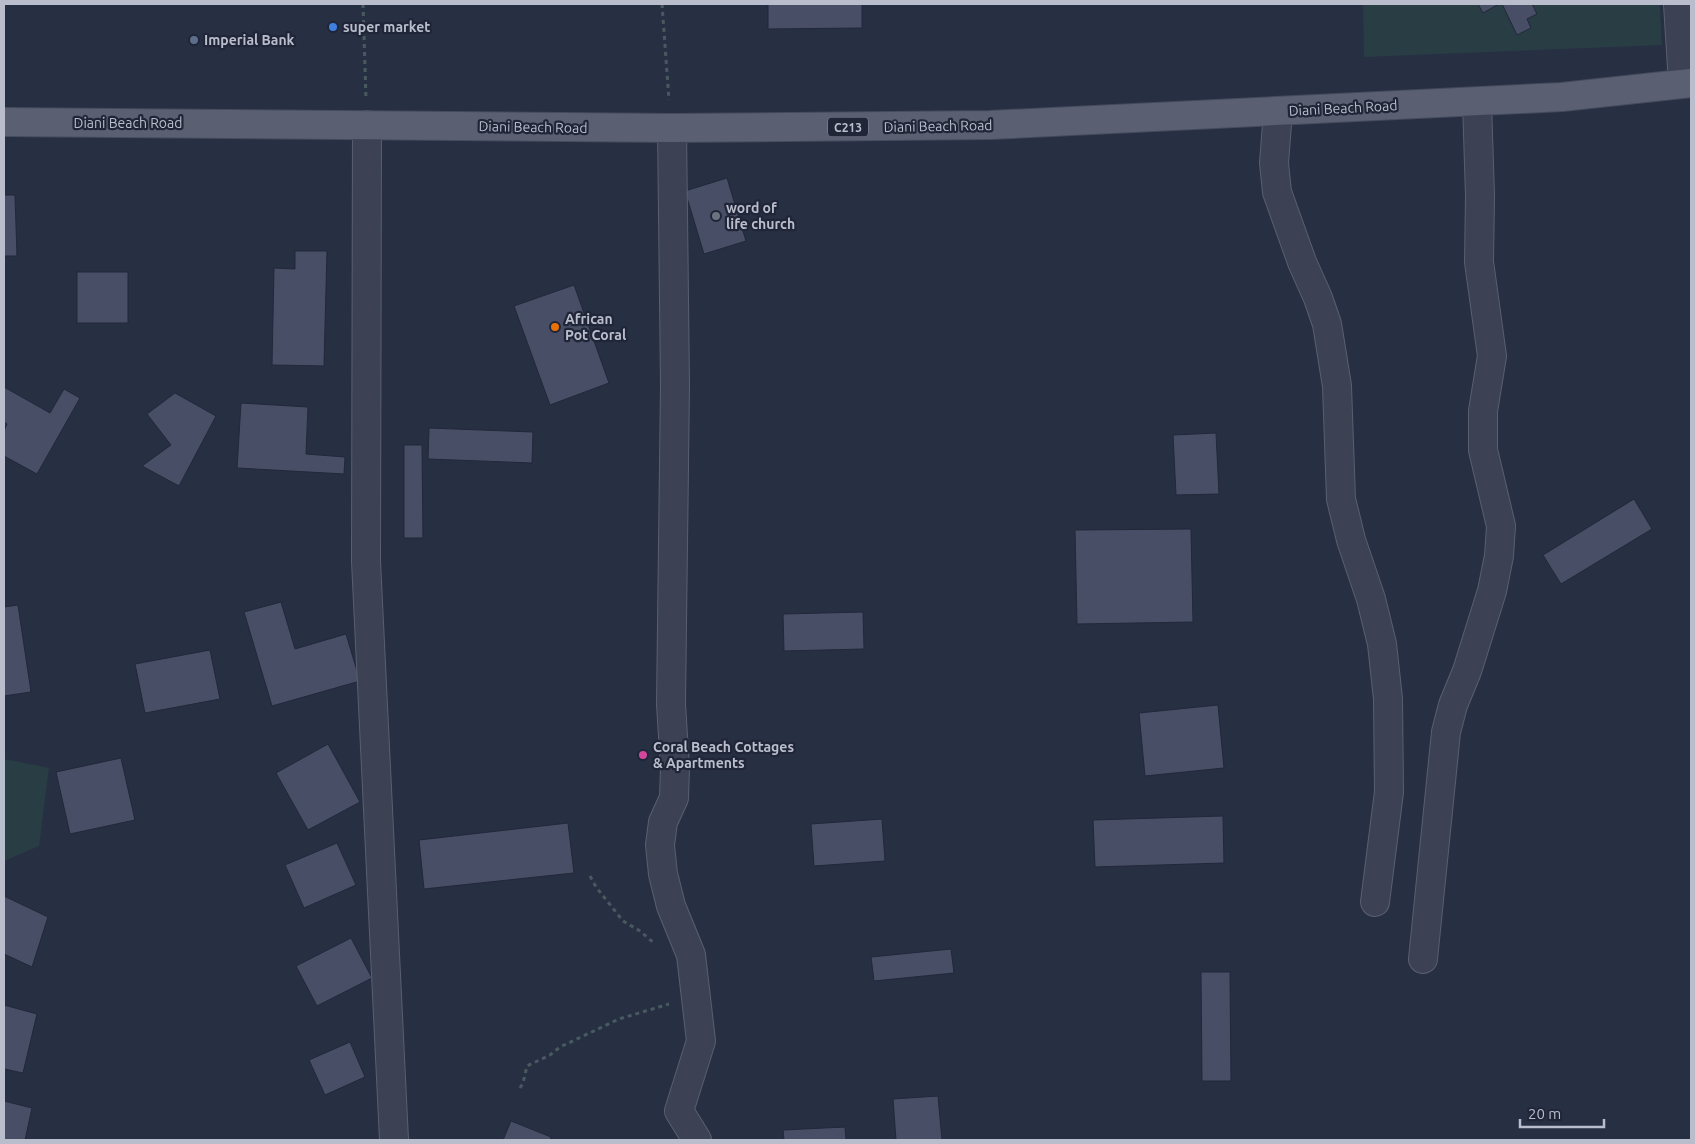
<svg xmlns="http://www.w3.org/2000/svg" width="1695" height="1144" viewBox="0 0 1695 1144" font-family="Ubuntu,sans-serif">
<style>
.green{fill:#293d44}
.building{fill:#474e65;stroke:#22283a}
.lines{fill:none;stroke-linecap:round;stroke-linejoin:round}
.minor-casing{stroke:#5a5f70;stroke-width:30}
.major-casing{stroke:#454a5c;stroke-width:30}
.path{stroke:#485a60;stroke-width:3;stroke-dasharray:4 4;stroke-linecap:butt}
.minor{stroke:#3c4253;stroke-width:28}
.major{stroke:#5a6072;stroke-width:28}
.shop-dot{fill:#3f7fe0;stroke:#202638;stroke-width:2}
.service-dot{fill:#5c6f8a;stroke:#202638;stroke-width:2}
.worship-dot{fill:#6b7280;stroke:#202638;stroke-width:2}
.food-dot{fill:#e8710a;stroke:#202638;stroke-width:2}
.hotel-dot{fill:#d1479c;stroke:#202638;stroke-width:2}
.labels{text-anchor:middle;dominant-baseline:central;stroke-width:4.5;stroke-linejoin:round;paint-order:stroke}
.shield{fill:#202638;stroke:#8b90a0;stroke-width:1}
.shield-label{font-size:12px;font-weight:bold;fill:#b9bdcc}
.poi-label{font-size:14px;font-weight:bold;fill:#b9bdcc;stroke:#202638;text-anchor:start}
.street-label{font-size:14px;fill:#b9bdcc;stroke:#202638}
</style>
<rect width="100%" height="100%" fill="#272f43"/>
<g class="green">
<polygon points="1363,4 1660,4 1662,45 1364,57"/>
<polygon points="4,759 49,768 39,846 4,861"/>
</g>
<g class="building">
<polygon points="768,4 862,4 862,28 768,29"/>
<polygon points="1478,4 1499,4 1483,13"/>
<polygon points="1502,4 1532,4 1537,14 1527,19 1531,28 1517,35"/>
<polygon points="727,178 746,241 704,254 685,191"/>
<polygon points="4,195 15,195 17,256 4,256"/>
<polygon points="295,251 327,251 324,366 272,365 274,268 295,269"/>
<rect x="77" y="272" width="51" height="51"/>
<polygon points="574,285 609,383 550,405 514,306"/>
<polygon points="4,387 50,413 64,389 80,398 37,474 4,456 4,431 7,424 4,422"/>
<polygon points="175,393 216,416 179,486 142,466 171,445 147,414"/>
<polygon points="241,403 308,407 306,454 345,457 344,474 237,468"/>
<polygon points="429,428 533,432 532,463 428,459"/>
<polygon points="1216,433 1219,494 1176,495 1173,435"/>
<polygon points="404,445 422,445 423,538 404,538"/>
<polygon points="1634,499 1652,529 1561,584 1543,555"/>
<polygon points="1191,529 1193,622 1077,624 1075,530"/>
<polygon points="281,602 295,649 346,634 360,681 272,706 244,612"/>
<polygon points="18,605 31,692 4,696 4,607"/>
<polygon points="863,612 864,649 784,651 783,614"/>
<polygon points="210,650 220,699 145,713 135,664"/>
<polygon points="1218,705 1224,768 1145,776 1139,713"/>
<polygon points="328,744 360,802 308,830 276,773"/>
<polygon points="121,758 135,820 70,834 56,772"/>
<polygon points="1223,816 1224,863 1095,867 1093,820"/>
<polygon points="882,819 885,861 814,866 811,824"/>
<polygon points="568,823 574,873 424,889 419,840"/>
<polygon points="337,843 356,885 304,908 285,865"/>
<polygon points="4,896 48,917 32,967 4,954"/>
<polygon points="351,938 372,978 317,1006 296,966"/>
<polygon points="951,949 954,973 874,981 871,957"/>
<polygon points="1201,972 1230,972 1231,1081 1202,1081"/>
<polygon points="4,1005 37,1014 23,1073 4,1069"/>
<polygon points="350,1042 365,1077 325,1095 309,1060"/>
<polygon points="938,1096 942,1140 896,1140 893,1099"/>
<polygon points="4,1101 32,1108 25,1140 4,1140"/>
<polygon points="511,1121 551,1137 550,1140 503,1140"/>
<polygon points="845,1127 846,1140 784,1140 783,1130"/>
</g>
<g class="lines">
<defs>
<g id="minor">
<polyline points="1678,4 1683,83"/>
<polyline points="1278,111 1274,163 1277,192 1302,262 1318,298 1327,324 1337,386 1341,499 1351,540 1371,599 1382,644 1388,699 1389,792 1375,902"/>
<polyline points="367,125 366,561 394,1140"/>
<polyline points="672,128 675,385 671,704 675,768 674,798 663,822 660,845 663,874 671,906 691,955 701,1041 679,1111 697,1140"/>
<polyline points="1423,959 1446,732 1453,705 1467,671 1492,591 1499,556 1501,526 1483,450 1483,411 1492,356 1479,262 1480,196 1477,102"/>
</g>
<polyline id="major" points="4,122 672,128 990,125 1562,97 1691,83"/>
</defs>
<use href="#minor" class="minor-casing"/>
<use href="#major" class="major-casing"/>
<g class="path">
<polyline points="363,4 366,99"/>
<polyline points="662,4 669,100"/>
<polyline points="590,876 596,887 623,921 640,931 655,944"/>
<polyline points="520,1088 523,1083 527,1066 550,1055 560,1047 619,1019 669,1004"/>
</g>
<use href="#minor" class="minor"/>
<use href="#major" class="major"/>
</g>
<circle class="shop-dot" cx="333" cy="27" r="5"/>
<circle class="service-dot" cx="194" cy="40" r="5"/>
<circle class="worship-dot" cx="716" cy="216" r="5"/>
<circle class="food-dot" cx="555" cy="327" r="5"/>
<circle class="hotel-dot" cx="643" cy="755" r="5"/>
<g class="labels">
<rect class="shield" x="828" y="117.5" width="40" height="19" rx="4"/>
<g class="shield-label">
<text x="848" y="127">C213</text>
</g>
<g class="poi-label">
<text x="343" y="27">super market</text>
<text x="204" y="40">Imperial Bank</text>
<text x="726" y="208">word of<tspan x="726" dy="16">life church</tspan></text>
<text x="565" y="319">African<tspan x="565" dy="16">Pot Coral</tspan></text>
<text x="653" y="747">Coral Beach Cottages<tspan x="653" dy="16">&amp; Apartments</tspan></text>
</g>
<g class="street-label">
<text transform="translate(1343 108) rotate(-3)">Diani Beach Road</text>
<text x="128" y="123">Diani Beach Road</text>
<text transform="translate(938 126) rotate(-1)">Diani Beach Road</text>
<text transform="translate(533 127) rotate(1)">Diani Beach Road</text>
</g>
</g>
<rect width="1695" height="1144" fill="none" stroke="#b9bdcc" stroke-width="10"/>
<path d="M1520 1119v8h84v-8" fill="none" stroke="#b9bdcc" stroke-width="2.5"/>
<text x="1528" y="1119" font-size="15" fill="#b9bdcc" stroke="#202638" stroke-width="4" paint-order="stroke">20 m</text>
</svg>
